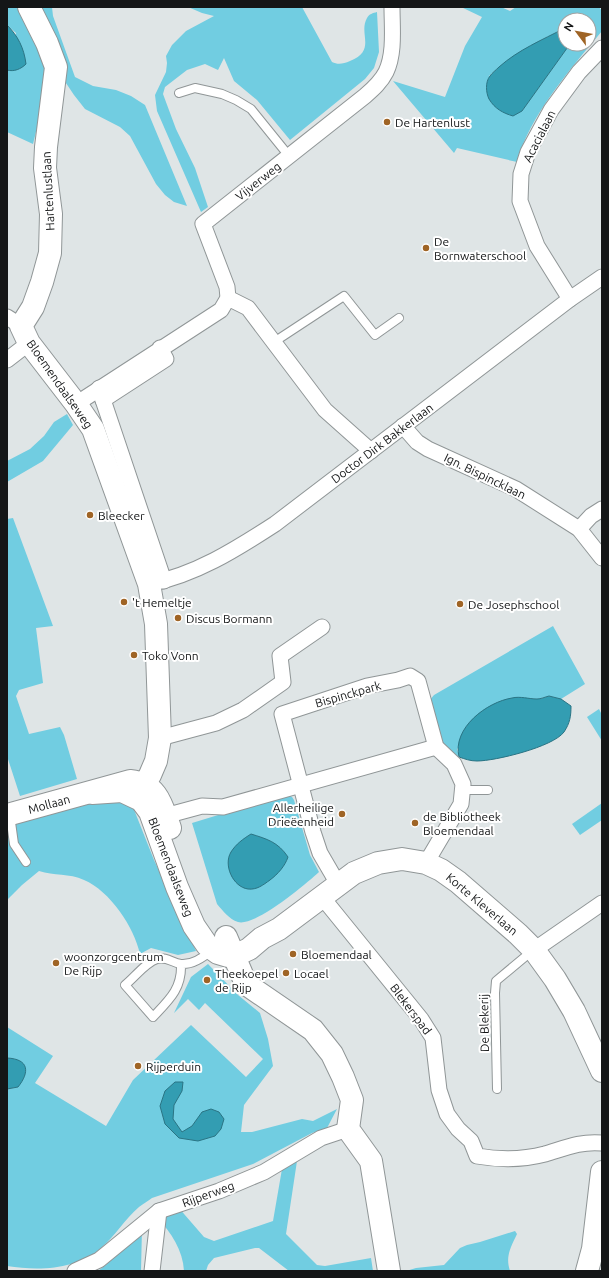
<svg xmlns="http://www.w3.org/2000/svg" width="609" height="1278" viewBox="0 0 609 1278" font-family="Ubuntu,sans-serif">
<style>
.green{fill:#71cde1;fill-rule:evenodd}
.water{fill:#339db2;stroke:#2a7484}
.lines{fill:none;stroke-linecap:round;stroke-linejoin:round}
.lane-casing{stroke:#909697;stroke-width:10}
.street-casing{stroke:#909697;stroke-width:17}
.secondary-casing{stroke:#909697;stroke-width:24}
.lane{stroke:#fff;stroke-width:8}
.street{stroke:#fff;stroke-width:15}
.secondary{stroke:#fff;stroke-width:22}
.poi-dot{fill:#9f6425;stroke:#fff;stroke-width:1.5}
.labels{text-anchor:middle;dominant-baseline:central;stroke-width:4;stroke-linejoin:round;paint-order:stroke}
.poi-label{font-size:12px;fill:#141617;stroke:#fff;text-anchor:start}
.street-label{font-size:12px;fill:#141617;stroke:#fff}
</style>
<rect width="100%" height="100%" fill="#dfe5e6"/>
<g class="green">
<polygon points="7,7 17,7 44,60 49,79 33,144 7,132 7,70 11,71 16,33 7,25"/>
<polygon points="35,7 52,7 53,16 75,77 93,86 116,90 131,96 145,105 187,206 174,202 165,195 156,184 130,136 120,127 85,109 74,95 64,80"/>
<path d="M188,7H302L332,62C338,65 343,64 350,61C377,50 358,34 367,18C369,14 373,13 377,12L379,52L374,68L365,79L290,140L257,100L234,81L224,58L218,70L205,64L187,70L165,87L163,94L176,129L195,168L208,207L201,212L157,111L155,95L166,72L167,63L166,56L172,45L186,31L214,16L202,13Z"/>
<path d="M461,7H501L510,11L516,7H599L602,11V31C572,67 529,116 517,162L457,148L454,153L393,81L445,97L465,46L482,17ZM565,20H589V44H570L522,111L489,76C514,54 535,43 565,28Z"/>
<polygon points="67,414 73,425 43,461 7,482 7,461 30,449 44,436 54,422"/>
<polygon points="13,518 53,626 36,628 43,683 19,690 16,696 29,734 60,727 64,735 77,779 20,796 7,756 7,519"/>
<polygon points="553,626 585,684 561,699 549,696 538,699 512,698 457,749 459,757 454,761 444,753 429,701 434,695"/>
<polygon points="599,709 602,715 602,741 587,717"/>
<path d="M102,791L131,802L154,860L196,951L178,955L151,948L140,954C134,927 110,891 84,880C69,873 54,876 39,871L22,885L7,900V821Z"/>
<path d="M287,794L292,797L294,800L310,855L319,872C306,884 255,927 238,922C229,919 223,911 217,904L192,823Z"/>
<polygon points="602,803 602,820 580,835 572,824"/>
<path d="M208,964L238,995L260,1013L268,1039L273,1066L244,1105L241,1132H252L302,1119L313,1121L337,1109L327,1128L312,1133L253,1164L152,1198C148,1201 143,1204 139,1207C125,1219 115,1236 101,1248C76,1270 39,1271 7,1266V1089L18,1087L15,1059L7,1058V1027L53,1056L35,1083L106,1126L133,1080L191,1025L246,1077L263,1059L205,1003L199,1010L188,999L174,1013L191,977Z"/>
<path d="M297,1161L286,1234L317,1265L325,1266L371,1258L373,1271H289L259,1248H255L214,1258L208,1265L206,1271H184C183,1250 171,1233 158,1218L178,1207L204,1237L214,1241L273,1221L282,1169Z"/>
<polygon points="142,1228 141,1271 98,1271 107,1264"/>
<path d="M515,1231L517,1234C511,1247 505,1256 510,1271H406L416,1268L444,1265L460,1248L467,1245L480,1242Z"/>
</g>
<g class="water">
<path d="M7,25C18,36 24,48 26,64C21,69 14,72 7,70Z"/>
<path d="M565,28V44H570L522,111L513,116C503,113 495,109 489,99C486,93 485,82 490,76C492,73 496,70 499,67C518,50 542,40 565,28Z"/>
<path d="M549,696L561,699L571,706C571,716 570,723 564,732C553,747 495,761 477,761C470,761 465,759 459,757C452,728 487,702 512,698C520,696 529,699 537,699C541,699 545,697 549,696Z"/>
<path d="M251,834C267,839 278,842 288,857C285,866 278,874 270,880C263,885 257,890 248,889C233,887 223,865 231,852C236,844 243,839 251,834Z"/>
<path d="M7,1058C29,1059 30,1072 18,1087L7,1089Z"/>
<polygon points="175,1082 183,1082 182,1091 174,1105 173,1119 182,1132 192,1126 202,1112 211,1109 219,1112 224,1119 221,1129 215,1136 198,1141 179,1138 165,1124 160,1106 165,1091"/>
</g>
<g class="lines">
<defs>
<g id="lane">
<polyline points="179,93 195,88 222,94 236,100 251,109 289,156"/>
<polyline points="274,342 344,296 375,335 399,318"/>
<polyline points="462,790 488,790"/>
<polyline points="10,815 14,844 26,862"/>
<path d="M181,964C182,989 169,1000 153,1017L125,985C135,977 145,963 157,959C167,956 172,963 181,964C193,965 204,957 212,950"/>
<polyline points="497,1089 495,993 496,981 532,951"/>
</g>
<g id="street">
<polyline points="228,298 248,308 325,410 371,451"/>
<polyline points="570,299 537,246 520,201 521,174 528,152 551,110 579,72 602,48"/>
<polyline points="7,317 21,326"/>
<polyline points="7,360 29,343"/>
<polyline points="99,388 164,581"/>
<polyline points="103,400 166,359 160,348"/>
<path d="M76,404L221,310L228,298L227,287L203,224L365,96C373,89 381,82 386,72C395,53 392,28 392,7"/>
<polyline points="403,426 417,442 428,449 516,489 579,529 602,558"/>
<polyline points="579,529 591,516 602,509"/>
<path d="M149,584C195,575 235,550 275,524L570,299L602,277"/>
<polyline points="160,738 216,723 243,710 283,682 280,656 322,627"/>
<polyline points="165,816 202,806 223,807 436,747"/>
<polyline points="338,884 320,853 313,832 282,714 367,686 398,680 410,676 418,681 436,747 454,764 463,784 461,804 426,863"/>
<path d="M322,897L421,1019L433,1038L439,1090L447,1114L458,1129L471,1141L477,1156C500,1160 522,1160 545,1154C565,1148 580,1141 602,1143"/>
<polyline points="534,950 602,903"/>
<polyline points="75,1271 99,1260 159,1211 219,1191 264,1172 321,1138 348,1129"/>
<polyline points="152,1271 159,1211"/>
</g>
<g id="secondary">
<polyline points="29,7 47,43 56,67 46,147 45,168 51,214 50,253 42,282 33,307 21,326 29,343 76,404 93,429 149,584 156,624 160,738 156,761 150,775 137,797"/>
<polyline points="92,793 122,791 141,800 150,812 177,887 194,926 207,945 218,953 228,956 234,956 249,949 262,938 279,929 354,873 378,863 402,859 426,863 441,870 458,882 518,934 534,950 555,979 574,1011 602,1071"/>
<path d="M7,815L130,781C158,784 162,806 170,828"/>
<polyline points="226,937 246,984 313,1030 332,1054 343,1077 352,1100 348,1129 371,1161 389,1271"/>
<polyline points="587,1271 593,1249 602,1172"/>
</g>
</defs>
<use href="#lane" class="lane-casing"/>
<use href="#street" class="street-casing"/>
<use href="#secondary" class="secondary-casing"/>
<use href="#lane" class="lane"/>
<use href="#street" class="street"/>
<use href="#secondary" class="secondary"/>
</g>
<g class="poi-dot">
<circle cx="387" cy="122" r="4"/>
<circle cx="426" cy="248" r="4"/>
<circle cx="90" cy="515" r="4"/>
<circle cx="124" cy="602" r="4"/>
<circle cx="460" cy="604" r="4"/>
<circle cx="178" cy="618" r="4"/>
<circle cx="134" cy="655" r="4"/>
<circle cx="342" cy="814" r="4"/>
<circle cx="415" cy="823" r="4"/>
<circle cx="293" cy="954" r="4"/>
<circle cx="56" cy="963" r="4"/>
<circle cx="286" cy="973" r="4"/>
<circle cx="207" cy="980" r="4"/>
<circle cx="138" cy="1066" r="4"/>
</g>
<g class="labels">
<g class="poi-label">
<text x="395" y="122">De Hartenlust</text>
<text x="434" y="241">De<tspan x="434" dy="14">Bornwaterschool</tspan></text>
<text x="98" y="515">Bleecker</text>
<text x="132" y="602">'t Hemeltje</text>
<text x="468" y="604">De Josephschool</text>
<text x="186" y="618">Discus Bormann</text>
<text x="142" y="655">Toko Vonn</text>
<text x="334" y="807" text-anchor="end">Allerheilige<tspan x="334" dy="14">Drieëenheid</tspan></text>
<text x="423" y="816">de Bibliotheek<tspan x="423" dy="14">Bloemendaal</tspan></text>
<text x="301" y="954">Bloemendaal</text>
<text x="64" y="956">woonzorgcentrum<tspan x="64" dy="14">De Rijp</tspan></text>
<text x="215" y="973">Theekoepel<tspan x="215" dy="14">de Rijp</tspan></text>
<text x="294" y="973">Locael</text>
<text x="146" y="1066">Rijperduin</text>
</g>
<g class="street-label">
<text transform="translate(539 136) rotate(-63)">Acacialaan</text>
<text transform="translate(258 181) rotate(-38)">Vijverweg</text>
<text transform="translate(48 191) rotate(-93)">Hartenlustlaan</text>
<text transform="translate(60 384) rotate(55)">Bloemendaalseweg</text>
<text transform="translate(382 443) rotate(-37)">Doctor Dirk Bakkerlaan</text>
<text transform="translate(485 476) rotate(26)">Ign. Bispincklaan</text>
<text transform="translate(348 694) rotate(-16)">Bispinckpark</text>
<text transform="translate(49 804) rotate(-15)">Mollaan</text>
<text transform="translate(171 867) rotate(69)">Bloemendaalseweg</text>
<text transform="translate(482 904) rotate(40)">Korte Kleverlaan</text>
<text transform="translate(411 1009) rotate(53)">Blekerspad</text>
<text transform="translate(484 1023) rotate(-91)">De Blekerij</text>
<text transform="translate(208 1194) rotate(-20)">Rijperweg</text>
</g>
</g>
<rect width="609" height="1278" fill="none" stroke="#141617" stroke-width="16"/>
<g transform="translate(577 32) rotate(302)"><circle r="19" fill="#ffffff" stroke="#a1a2a2"/>
<path d="M0-3L7 15L0 10L-7 15Z" fill="#9f6425"/>
<text y="-6" font-size="11" font-weight="bold" text-anchor="middle" fill="#141617">N</text>
</g>
</svg>
